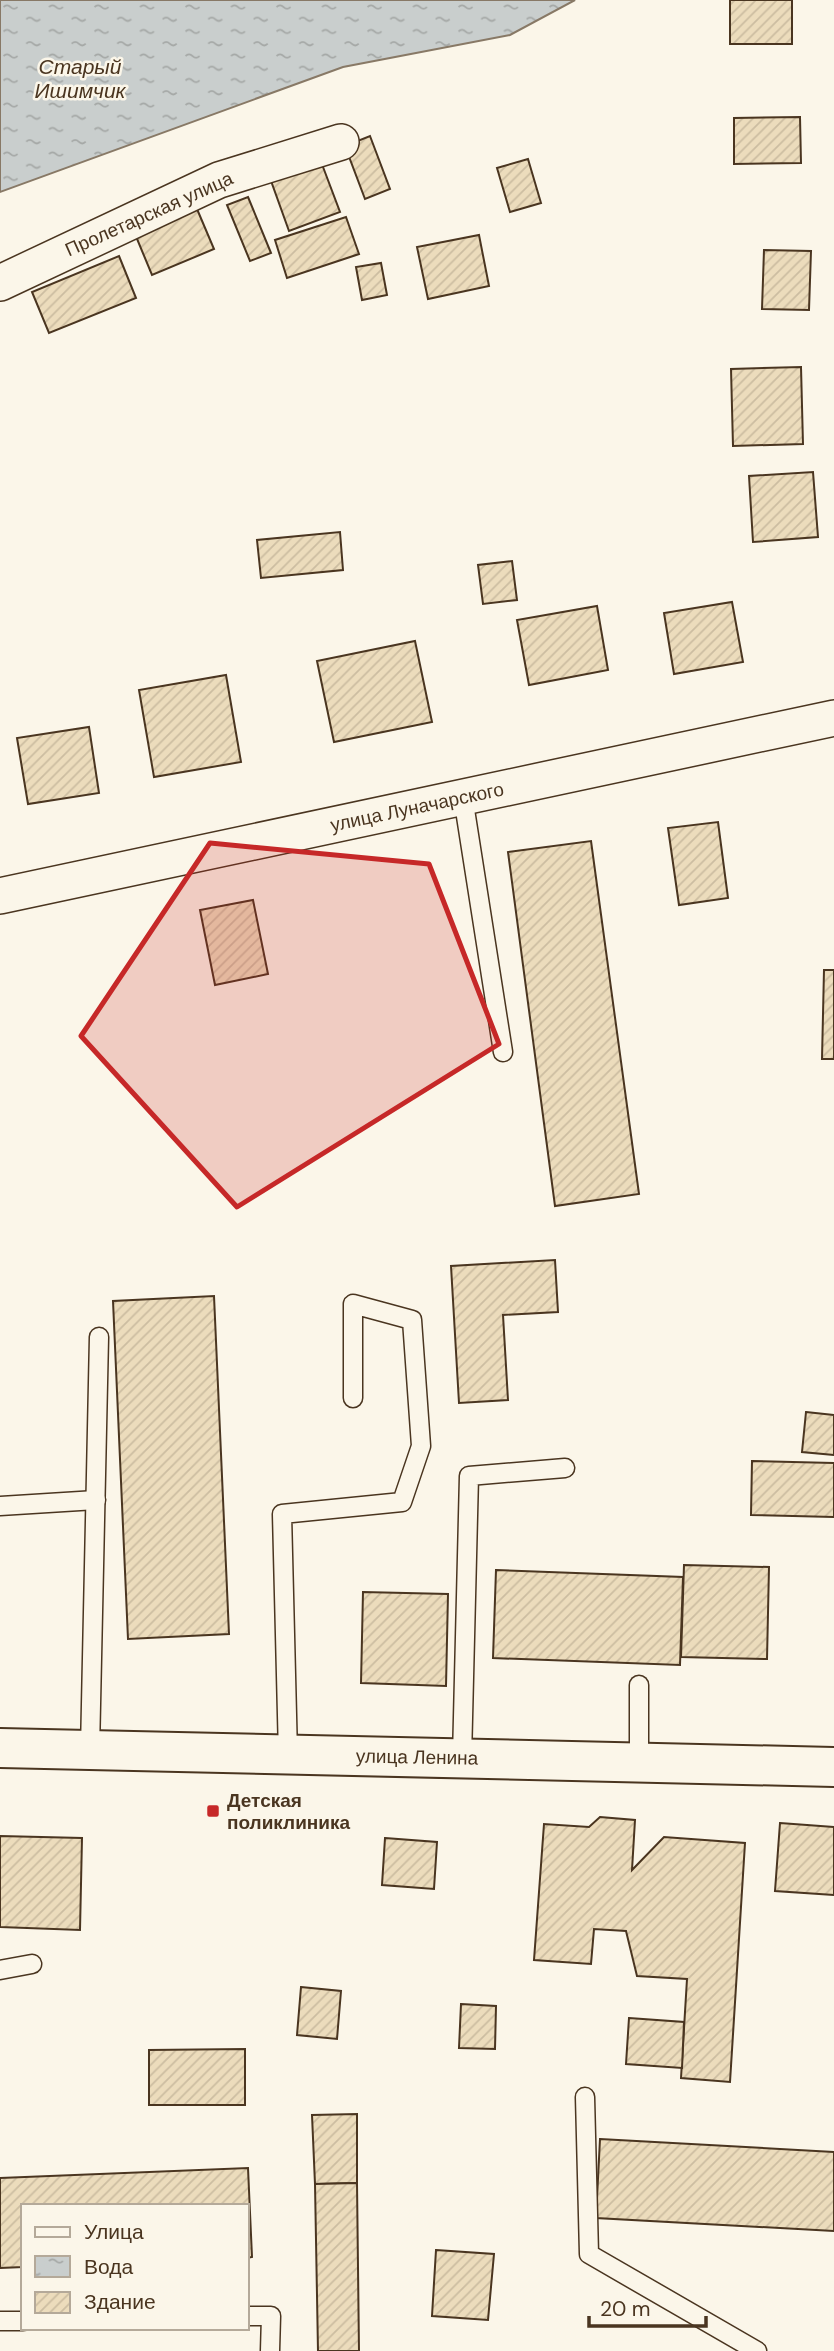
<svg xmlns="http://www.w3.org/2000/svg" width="834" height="2351" viewBox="0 0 834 2351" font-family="'DM Sans',sans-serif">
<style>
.water{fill:url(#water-ripples);stroke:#887966;stroke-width:2}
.building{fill:url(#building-hatch);stroke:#4a3520;stroke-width:2}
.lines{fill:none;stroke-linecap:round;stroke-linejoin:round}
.service-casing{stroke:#4a3520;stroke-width:21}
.minor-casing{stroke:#4a3520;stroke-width:38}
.tertiary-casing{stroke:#4a3520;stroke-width:42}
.service{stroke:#fbf6e9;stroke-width:18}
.minor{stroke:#fbf6e9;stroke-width:35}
.tertiary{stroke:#fbf6e9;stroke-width:38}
.marked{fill:#c62828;fill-opacity:0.2;stroke:#c62828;stroke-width:5;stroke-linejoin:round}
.poi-dot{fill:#c62828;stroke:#fbf6e9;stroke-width:2.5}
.labels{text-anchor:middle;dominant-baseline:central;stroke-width:5;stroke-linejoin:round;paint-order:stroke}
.street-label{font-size:19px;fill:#4a3520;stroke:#fbf6e9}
.poi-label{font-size:19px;font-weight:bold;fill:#4a3520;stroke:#fbf6e9;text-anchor:start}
.water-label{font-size:21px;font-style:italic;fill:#4a3520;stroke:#fbf6e9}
</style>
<defs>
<pattern id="water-ripples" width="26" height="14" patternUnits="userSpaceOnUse" patternTransform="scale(1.75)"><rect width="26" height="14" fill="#c9cecd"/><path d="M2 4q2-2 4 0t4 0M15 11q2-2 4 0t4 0" fill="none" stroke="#a5a8a6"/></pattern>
<pattern id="building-hatch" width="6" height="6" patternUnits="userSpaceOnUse" patternTransform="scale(1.75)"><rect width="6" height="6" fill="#ecdcbc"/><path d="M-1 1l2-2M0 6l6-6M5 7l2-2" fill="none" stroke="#ccbda1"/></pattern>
</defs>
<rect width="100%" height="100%" fill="#fbf6e9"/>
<polygon class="water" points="0,0 575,0 510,35 343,67 0,192"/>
<g class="building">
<rect x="730" y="0" width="62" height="44"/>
<polygon points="800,117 801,163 734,164 734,118"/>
<polygon points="370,136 390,189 365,199 345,146"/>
<polygon points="320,159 340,212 289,231 270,178"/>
<polygon points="528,159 541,203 510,212 497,168"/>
<polygon points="248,197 271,253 250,261 227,205"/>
<polygon points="197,209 214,249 152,275 135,234"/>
<polygon points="346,217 359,254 287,278 275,240"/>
<polygon points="479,235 489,286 428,299 417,247"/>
<polygon points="764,250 811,251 809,310 762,309"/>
<polygon points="119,256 136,298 49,333 32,292"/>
<polygon points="381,263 387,295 362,300 356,267"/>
<polygon points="801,367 803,444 733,446 731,369"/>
<polygon points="813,472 818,537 753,542 749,476"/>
<polygon points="340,532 343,570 261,578 257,540"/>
<polygon points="512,561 517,600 483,604 478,565"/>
<polygon points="732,602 743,662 674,674 664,613"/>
<polygon points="597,606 608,670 529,685 517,620"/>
<polygon points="415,641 432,722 334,742 317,661"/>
<polygon points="226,675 241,762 154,777 139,690"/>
<polygon points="89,727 99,793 28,804 17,738"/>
<polygon points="718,822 728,898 679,905 668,828"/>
<polygon points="591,841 639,1194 555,1206 508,852"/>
<polygon points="253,900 268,974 215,985 200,910"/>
<polygon points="824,970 834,970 834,1059 822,1059"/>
<polygon points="555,1260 558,1312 503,1315 508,1400 459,1403 451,1266"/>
<polygon points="214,1296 229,1634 128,1639 113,1301"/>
<polygon points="806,1412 834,1415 834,1455 802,1452"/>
<polygon points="752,1461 834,1463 834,1517 751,1515"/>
<polygon points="684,1565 769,1567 767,1659 681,1657"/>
<polygon points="496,1570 683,1577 680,1665 493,1658"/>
<polygon points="363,1592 448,1594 446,1686 361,1683"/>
<polygon points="600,1817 635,1820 632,1870 664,1837 745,1843 730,2082 681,2078 687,1979 637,1976 626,1931 594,1929 591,1964 534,1960 544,1824 589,1827"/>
<polygon points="780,1823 834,1827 834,1895 775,1891"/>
<polygon points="0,1836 82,1838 80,1930 0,1927"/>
<polygon points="385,1838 437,1842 434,1889 382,1885"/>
<polygon points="301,1987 341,1991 337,2039 297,2035"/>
<polygon points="461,2004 496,2006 495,2049 459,2048"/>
<polygon points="629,2018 684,2022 682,2068 626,2064"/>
<polygon points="245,2049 245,2105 149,2105 149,2050"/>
<polygon points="357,2114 357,2183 315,2184 312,2115"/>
<polygon points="600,2139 834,2152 834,2231 596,2218"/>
<polygon points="248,2168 252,2257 247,2258 247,2206 23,2206 23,2267 0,2268 0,2178"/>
<polygon points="357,2183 359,2351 318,2351 315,2184"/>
<polygon points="436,2250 494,2254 488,2320 432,2316"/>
</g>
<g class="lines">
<defs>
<g id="service">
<polyline points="463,797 503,1052"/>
<polyline points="0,1506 96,1500"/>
<polyline points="639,1685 639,1763"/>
<polyline points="90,1750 99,1337"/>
<polyline points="288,1755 282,1514 402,1502 421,1446 412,1320 353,1304 353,1398"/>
<polyline points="462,1758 469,1476 565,1468"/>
<polyline points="0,1970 32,1964"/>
<polyline points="585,2097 589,2254 757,2351"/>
<polyline points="247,2316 271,2316 270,2351"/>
<polyline points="0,2321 23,2321"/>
</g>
<g id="minor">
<polyline points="0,283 219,180 341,142"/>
<polyline points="0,896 834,718"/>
</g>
<polyline id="tertiary" points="0,1748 834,1767"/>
</defs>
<use href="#service" class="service-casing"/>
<use href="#minor" class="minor-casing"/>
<use href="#tertiary" class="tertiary-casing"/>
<use href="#service" class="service"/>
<use href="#minor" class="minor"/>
<use href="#tertiary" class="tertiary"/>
</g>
<path class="marked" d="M210,843L429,864L499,1044L237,1207L81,1036Z"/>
<rect class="poi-dot" x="206" y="1804" width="14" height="14" rx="3.5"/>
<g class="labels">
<g class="street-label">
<text transform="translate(149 214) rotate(-24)">Пролетарская улица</text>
<text transform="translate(417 807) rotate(-12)">улица Луначарского</text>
<text transform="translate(417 1757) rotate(1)">улица Ленина</text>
</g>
<g class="poi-label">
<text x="227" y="1800">Детская<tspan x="227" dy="22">поликлиника</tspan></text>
</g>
<g class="water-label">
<text x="80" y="67">Старый<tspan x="80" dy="24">Ишимчик</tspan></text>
</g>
</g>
<rect x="21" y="2204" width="228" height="126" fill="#fbf6e9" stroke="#b4a999" stroke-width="2"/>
<rect x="35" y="2227" width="35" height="10" fill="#fbf6e9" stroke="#b4a999" stroke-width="2"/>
<text x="84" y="2239" font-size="21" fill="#4a3520">Улица</text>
<rect x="35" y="2256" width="35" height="21" fill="url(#water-ripples)" stroke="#b4a999" stroke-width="2"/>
<text x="84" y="2274" font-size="21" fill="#4a3520">Вода</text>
<rect x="35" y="2292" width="35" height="21" fill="url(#building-hatch)" stroke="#b4a999" stroke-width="2"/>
<text x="84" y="2309" font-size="21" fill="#4a3520">Здание</text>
<path d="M589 2316v10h117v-10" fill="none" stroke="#4a3520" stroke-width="3.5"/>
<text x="600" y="2316" font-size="21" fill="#4a3520" stroke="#fbf6e9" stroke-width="5" paint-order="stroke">20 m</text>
</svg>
